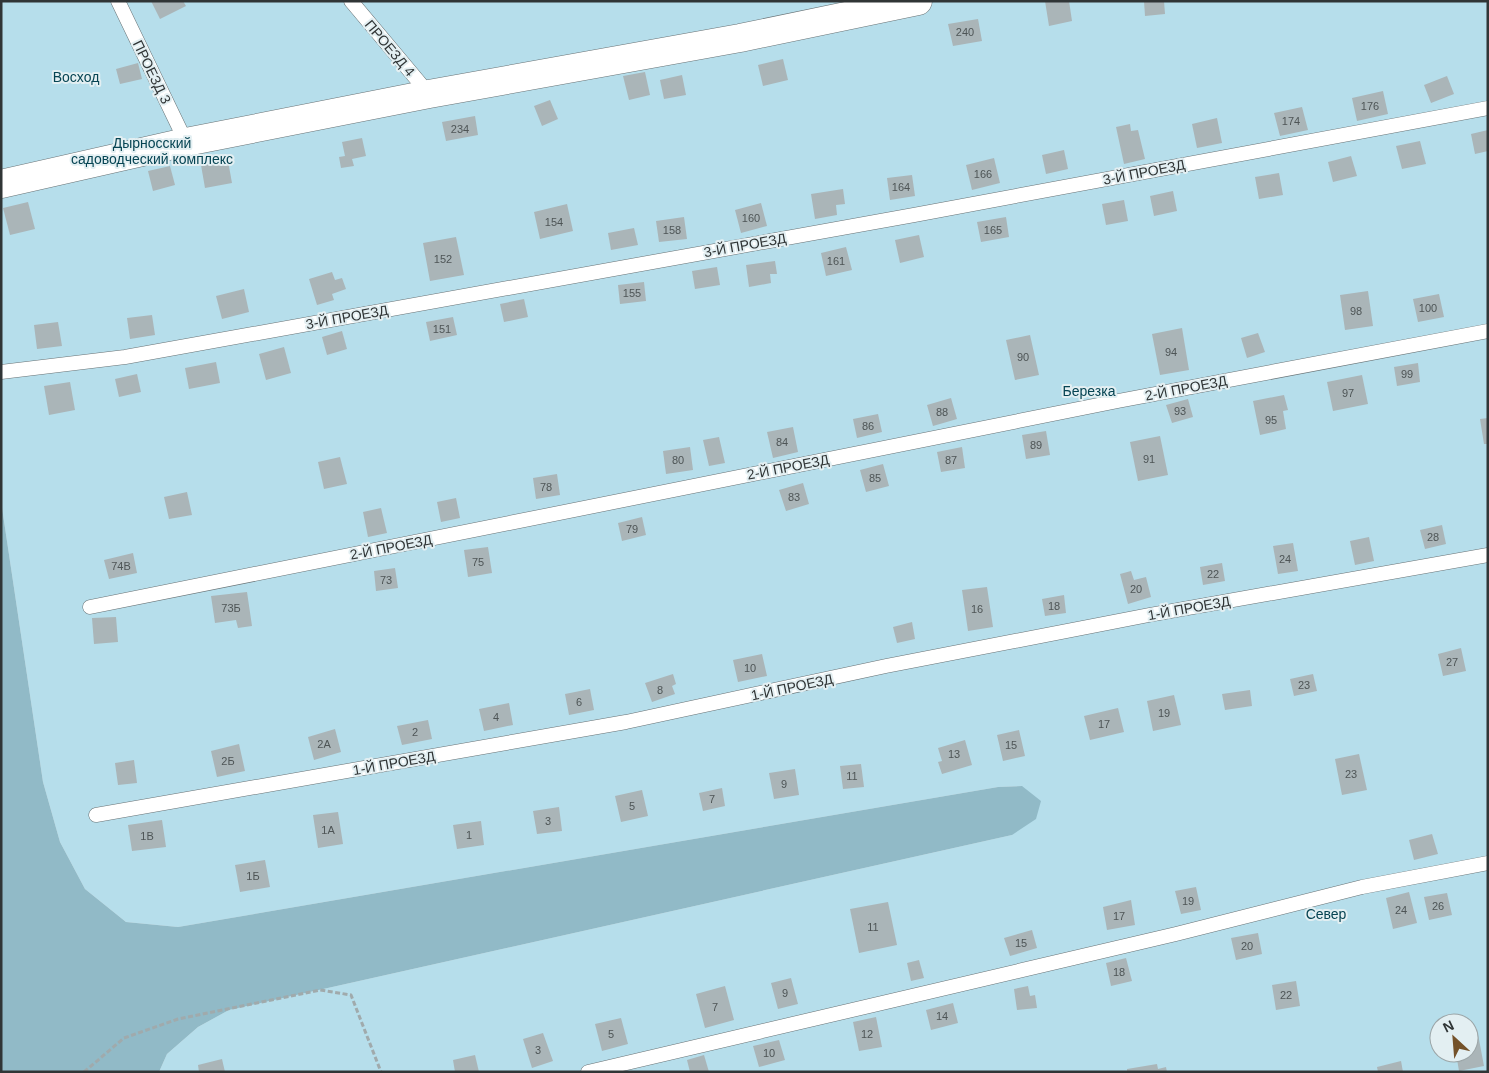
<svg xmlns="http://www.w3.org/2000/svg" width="1489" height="1073" viewBox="0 0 1489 1073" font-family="Helvetica,sans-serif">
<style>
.green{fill:#b6deeb;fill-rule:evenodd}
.forest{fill:#91bac7}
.building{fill:#aab5b8}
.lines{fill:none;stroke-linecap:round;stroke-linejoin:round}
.lane-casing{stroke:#687275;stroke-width:15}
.street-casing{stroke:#687275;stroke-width:29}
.path{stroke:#a0aaac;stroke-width:3;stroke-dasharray:5 2.5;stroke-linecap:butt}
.lane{stroke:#fff;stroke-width:14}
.street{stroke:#fff;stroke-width:28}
.labels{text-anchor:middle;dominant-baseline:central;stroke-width:4;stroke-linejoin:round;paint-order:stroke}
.number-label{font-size:11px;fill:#4e5556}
.street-label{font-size:14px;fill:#303536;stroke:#e3eff2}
.park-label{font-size:14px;fill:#064453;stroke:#e3eff2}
</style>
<rect width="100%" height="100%" fill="#e3eff2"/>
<path class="green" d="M1,1H1488V1072H159L167,1054L198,1027L229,1010L1012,835L1022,786L998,787L178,927L126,922L85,889L60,842L43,782L1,501ZM1439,1023H1469V1053H1439Z"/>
<polygon class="forest" points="1,501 43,782 60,842 85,889 126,922 178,927 998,787 1022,786 1041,801 1036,819 1012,835 229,1010 198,1027 167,1054 159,1072 1,1072"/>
<g class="building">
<polygon points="151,1 183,1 186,6 160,19"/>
<polygon points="1045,1 1069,1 1072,21 1049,26"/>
<polygon points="1144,1 1164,1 1165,14 1145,16"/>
<polygon points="978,19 982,41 953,46 948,24"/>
<polygon points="783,59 788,80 763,86 758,65"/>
<polygon points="138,63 142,79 120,84 116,69"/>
<polygon points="645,72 650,95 629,100 623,76"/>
<polygon points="682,75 686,95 664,99 660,80"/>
<polygon points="1447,76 1454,94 1431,103 1424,85"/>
<polygon points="1383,91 1388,114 1357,121 1352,98"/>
<polygon points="550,100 558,119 542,126 534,106"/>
<polygon points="1302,107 1308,130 1280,136 1274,113"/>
<polygon points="475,116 478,135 446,141 442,122"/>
<polygon points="1217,118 1222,143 1197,148 1192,124"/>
<polygon points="1130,124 1131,131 1138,130 1145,159 1124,164 1116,127"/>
<polygon points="1488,130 1488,151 1475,154 1471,134"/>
<polygon points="362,138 366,156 352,159 354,166 341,168 339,157 345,156 342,142"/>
<polygon points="1420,141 1426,164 1402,169 1396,146"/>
<polygon points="1064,150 1068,169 1046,174 1042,155"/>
<polygon points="1351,156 1357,176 1333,182 1328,162"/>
<polygon points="994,158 1000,183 972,190 966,165"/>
<polygon points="228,161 232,183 205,188 201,165"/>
<polygon points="170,166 175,185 153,191 148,171"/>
<polygon points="1279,173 1283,195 1259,199 1255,177"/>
<polygon points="912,175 915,196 890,200 887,178"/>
<polygon points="843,189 845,204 836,205 837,215 815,219 811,194"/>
<polygon points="1173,191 1177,211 1154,216 1150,196"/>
<polygon points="1124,200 1128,221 1106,225 1102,204"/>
<polygon points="28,202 35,229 10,235 3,208"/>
<polygon points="761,203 767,226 741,233 735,210"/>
<polygon points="567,204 573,231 540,239 534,212"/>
<polygon points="684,217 687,239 659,242 656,221"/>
<polygon points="1006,217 1009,237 981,242 977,222"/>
<polygon points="634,228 638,245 611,250 608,233"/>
<polygon points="919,235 924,257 900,263 895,240"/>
<polygon points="456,237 464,275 430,281 423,243"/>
<polygon points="846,247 852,270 826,276 821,253"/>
<polygon points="775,261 777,274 770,274 771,283 749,287 746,265"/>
<polygon points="717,267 720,285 695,289 692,271"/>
<polygon points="332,272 335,280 342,278 346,289 332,294 334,300 317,305 309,279"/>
<polygon points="644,282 646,301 620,304 618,285"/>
<polygon points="244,289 249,312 222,319 216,296"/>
<polygon points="1368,291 1373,326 1345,330 1340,295"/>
<polygon points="1439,294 1444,317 1418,322 1413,299"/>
<polygon points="524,299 528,317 504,322 500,304"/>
<polygon points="152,315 155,335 130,339 127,318"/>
<polygon points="453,317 457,335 430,341 426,322"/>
<polygon points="58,322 62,346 37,349 34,325"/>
<polygon points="1182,328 1189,370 1160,375 1152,334"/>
<polygon points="342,331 347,349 327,355 322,337"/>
<polygon points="1258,333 1265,352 1247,358 1241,338"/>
<polygon points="1030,335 1039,375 1015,380 1006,340"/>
<polygon points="284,347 291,373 266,380 259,354"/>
<polygon points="216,362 220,383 189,389 185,368"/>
<polygon points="1418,363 1420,382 1397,386 1394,367"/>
<polygon points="137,374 141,392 119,397 115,379"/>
<polygon points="1362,375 1368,404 1333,411 1327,382"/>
<polygon points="70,382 75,410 49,415 44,386"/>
<polygon points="1284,395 1288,410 1283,411 1286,429 1260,435 1253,401"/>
<polygon points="951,398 957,419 933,426 927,405"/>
<polygon points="1188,399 1193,417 1172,423 1166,405"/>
<polygon points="878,414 882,432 857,438 853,419"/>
<polygon points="1488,418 1488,444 1484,444 1480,419"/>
<polygon points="793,427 798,452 773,458 767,432"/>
<polygon points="1046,431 1050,455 1026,459 1022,435"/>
<polygon points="1160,436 1168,475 1138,481 1130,442"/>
<polygon points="719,437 725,463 709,466 703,440"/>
<polygon points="690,447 693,470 666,474 663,451"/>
<polygon points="962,447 965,468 941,472 937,452"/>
<polygon points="340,457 347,484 324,489 318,462"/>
<polygon points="883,464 889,486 866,492 860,470"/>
<polygon points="557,474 560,495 536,499 533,478"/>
<polygon points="803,483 809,504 786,511 779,490"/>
<polygon points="187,492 192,515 169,519 164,497"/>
<polygon points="456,498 460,518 441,522 437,502"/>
<polygon points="381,508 387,533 368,537 363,512"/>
<polygon points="642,517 646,535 622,541 618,523"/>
<polygon points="1442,525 1446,544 1425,549 1420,530"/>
<polygon points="1369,537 1374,561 1355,565 1350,541"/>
<polygon points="1293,543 1298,571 1278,574 1273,546"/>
<polygon points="488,547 492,573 468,577 464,550"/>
<polygon points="133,553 137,573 109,579 104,560"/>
<polygon points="1222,563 1225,581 1203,585 1200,567"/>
<polygon points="395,568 398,588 376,591 374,571"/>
<polygon points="1131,571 1134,580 1146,577 1151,597 1128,604 1120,574"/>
<polygon points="987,587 993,627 968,631 962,590"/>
<polygon points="247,592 252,626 238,628 236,620 215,623 211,596"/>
<polygon points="1064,595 1066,613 1045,616 1042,599"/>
<polygon points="116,617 118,642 94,644 92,618"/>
<polygon points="912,622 915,639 897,643 893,627"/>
<polygon points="1461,648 1466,671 1443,676 1438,654"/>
<polygon points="762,654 767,676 738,682 733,660"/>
<polygon points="673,674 676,684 672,686 675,694 652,702 645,683"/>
<polygon points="1313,674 1317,691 1294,696 1290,679"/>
<polygon points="590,689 594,710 569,715 565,694"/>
<polygon points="1250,690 1252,706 1225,710 1222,694"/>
<polygon points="1174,695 1181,725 1153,731 1147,701"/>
<polygon points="509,703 513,725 484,731 479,709"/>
<polygon points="1118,708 1124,732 1090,740 1084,716"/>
<polygon points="428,720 432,739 402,745 397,726"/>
<polygon points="335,729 341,752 314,760 308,737"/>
<polygon points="1019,730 1025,756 1003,761 997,735"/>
<polygon points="965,740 972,765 942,774 938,762 942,761 938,748"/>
<polygon points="239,744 245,771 217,777 211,751"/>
<polygon points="1359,754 1367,790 1342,795 1335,759"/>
<polygon points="134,760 137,783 118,785 115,763"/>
<polygon points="861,764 864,787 843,789 840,766"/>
<polygon points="795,769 799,795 774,799 769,773"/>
<polygon points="722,788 725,806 703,811 699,793"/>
<polygon points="642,790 648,816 621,822 615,796"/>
<polygon points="559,807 562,831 537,834 533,811"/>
<polygon points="338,812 343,844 318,848 313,815"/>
<polygon points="162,820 166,847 132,851 128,825"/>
<polygon points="481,821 484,845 457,849 453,825"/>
<polygon points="1432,834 1438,854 1414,860 1409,840"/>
<polygon points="265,860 270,887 240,892 235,865"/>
<polygon points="1196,887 1201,910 1181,914 1175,891"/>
<polygon points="1409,892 1417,923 1393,929 1386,898"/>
<polygon points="1447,893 1452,915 1429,920 1424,897"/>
<polygon points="1131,900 1135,925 1107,930 1103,907"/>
<polygon points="888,902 897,945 859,953 850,909"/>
<polygon points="1032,930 1037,948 1010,956 1004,938"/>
<polygon points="1258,933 1262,954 1236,960 1231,938"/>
<polygon points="1126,958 1132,981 1111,986 1106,963"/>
<polygon points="919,960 924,978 911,981 907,963"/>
<polygon points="791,978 798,1004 778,1009 771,983"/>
<polygon points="1296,981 1300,1006 1276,1010 1272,985"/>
<polygon points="725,986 734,1020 705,1028 696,994"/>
<polygon points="1028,986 1030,996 1035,995 1037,1008 1017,1010 1014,989"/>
<polygon points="953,1003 958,1023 931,1030 926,1010"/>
<polygon points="876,1017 882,1047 859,1051 853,1022"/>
<polygon points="621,1018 628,1044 602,1051 595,1024"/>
<polygon points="1477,1029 1484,1066 1459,1071 1456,1053 1469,1053 1469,1031"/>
<polygon points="543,1033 553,1061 532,1068 523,1039"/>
<polygon points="779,1040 785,1060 759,1067 753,1046"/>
<polygon points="475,1055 479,1072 455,1072 453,1060"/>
<polygon points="704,1055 709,1072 690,1072 687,1060"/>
<polygon points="222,1059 225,1072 199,1072 198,1065"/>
<polygon points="1401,1061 1403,1072 1378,1072 1377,1067"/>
<polygon points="1157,1064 1158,1069 1166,1067 1167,1072 1127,1072 1127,1069"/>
</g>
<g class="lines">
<defs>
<g id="lane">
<polyline points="118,1 186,142"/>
<polyline points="351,1 429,94"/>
<polyline points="1,372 125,357 914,215 1488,108"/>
<polyline points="90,607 1118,401 1488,331"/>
<polyline points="96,815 626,722 886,666 1149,615 1488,555"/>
<polyline points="588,1072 1176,934 1362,887 1488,863"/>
</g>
<polyline id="street" points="1,184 186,142 429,94 740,38 918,1"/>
</defs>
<use href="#lane" class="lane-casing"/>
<use href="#street" class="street-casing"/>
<polyline class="path" points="84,1072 124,1038 178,1019 320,990 351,995 381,1072"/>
<use href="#lane" class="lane"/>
<use href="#street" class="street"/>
</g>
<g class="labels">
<g class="number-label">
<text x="965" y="32">240</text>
<text x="1370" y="106">176</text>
<text x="1291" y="121">174</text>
<text x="460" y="129">234</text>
<text x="983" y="174">166</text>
<text x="901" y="187">164</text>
<text x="751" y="218">160</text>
<text x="554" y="222">154</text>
<text x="672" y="230">158</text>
<text x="993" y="230">165</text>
<text x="443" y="259">152</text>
<text x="836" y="261">161</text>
<text x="632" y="293">155</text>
<text x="1428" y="308">100</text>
<text x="1356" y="311">98</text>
<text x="442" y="329">151</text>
<text x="1171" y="352">94</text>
<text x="1023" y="357">90</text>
<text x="1407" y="374">99</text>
<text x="1348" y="393">97</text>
<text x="1180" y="411">93</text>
<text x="942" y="412">88</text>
<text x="1271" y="420">95</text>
<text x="868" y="426">86</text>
<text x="782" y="442">84</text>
<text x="1036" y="445">89</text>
<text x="1149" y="459">91</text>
<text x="678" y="460">80</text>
<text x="951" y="460">87</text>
<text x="875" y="478">85</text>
<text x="546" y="487">78</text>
<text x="794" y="497">83</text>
<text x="632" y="529">79</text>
<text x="1433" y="537">28</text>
<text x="1285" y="559">24</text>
<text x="478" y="562">75</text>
<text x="121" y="566">74В</text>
<text x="1213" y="574">22</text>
<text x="386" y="580">73</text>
<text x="1136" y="589">20</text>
<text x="1054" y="606">18</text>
<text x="231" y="608">73Б</text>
<text x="977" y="609">16</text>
<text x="1452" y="662">27</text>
<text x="750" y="668">10</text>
<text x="1304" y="685">23</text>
<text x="660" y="690">8</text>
<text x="579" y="702">6</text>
<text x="1164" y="713">19</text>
<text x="496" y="717">4</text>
<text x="1104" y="724">17</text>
<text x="415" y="732">2</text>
<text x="324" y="744">2А</text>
<text x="1011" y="745">15</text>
<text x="954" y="754">13</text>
<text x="228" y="761">2Б</text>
<text x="1351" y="774">23</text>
<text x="852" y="776">11</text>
<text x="784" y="784">9</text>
<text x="712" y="799">7</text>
<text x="632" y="806">5</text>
<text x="548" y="821">3</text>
<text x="328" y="830">1А</text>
<text x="469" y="835">1</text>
<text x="147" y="836">1В</text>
<text x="253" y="876">1Б</text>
<text x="1188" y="901">19</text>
<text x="1438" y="906">26</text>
<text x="1401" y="910">24</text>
<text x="1119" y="916">17</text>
<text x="873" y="927">11</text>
<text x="1021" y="943">15</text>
<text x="1247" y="946">20</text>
<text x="1119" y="972">18</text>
<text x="785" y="993">9</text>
<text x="1286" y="995">22</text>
<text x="715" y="1007">7</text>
<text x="942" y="1016">14</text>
<text x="611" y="1034">5</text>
<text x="867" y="1034">12</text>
<text x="538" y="1050">3</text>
<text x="769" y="1053">10</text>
</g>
<g class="street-label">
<text transform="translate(390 48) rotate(50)">ПРОЕЗД 4</text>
<text transform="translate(152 72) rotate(64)">ПРОЕЗД 3</text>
<text transform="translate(1144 172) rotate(-11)">3-Й ПРОЕЗД</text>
<text transform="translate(745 245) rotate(-10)">3-Й ПРОЕЗД</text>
<text transform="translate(347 317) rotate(-10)">3-Й ПРОЕЗД</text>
<text transform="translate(1186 388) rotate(-11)">2-Й ПРОЕЗД</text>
<text transform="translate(788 467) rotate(-11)">2-Й ПРОЕЗД</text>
<text transform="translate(391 547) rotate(-11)">2-Й ПРОЕЗД</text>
<text transform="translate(1189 608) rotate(-10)">1-Й ПРОЕЗД</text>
<text transform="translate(792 687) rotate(-12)">1-Й ПРОЕЗД</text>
<text transform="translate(394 763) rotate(-10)">1-Й ПРОЕЗД</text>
</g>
<g class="park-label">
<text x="76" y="77">Восход</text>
<text x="152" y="143">Дырносский<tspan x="152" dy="16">садоводческий комплекс</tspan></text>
<text x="1089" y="391">Березка</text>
<text x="1326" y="914">Север</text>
</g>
</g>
<rect width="1489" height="1073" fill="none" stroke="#303536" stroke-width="5"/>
<g transform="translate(1454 1038) rotate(334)"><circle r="24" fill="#e3eff2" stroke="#9ba5a7"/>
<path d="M0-4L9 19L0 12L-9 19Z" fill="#74522a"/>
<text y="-8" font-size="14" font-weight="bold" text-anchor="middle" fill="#303536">N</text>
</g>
</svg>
